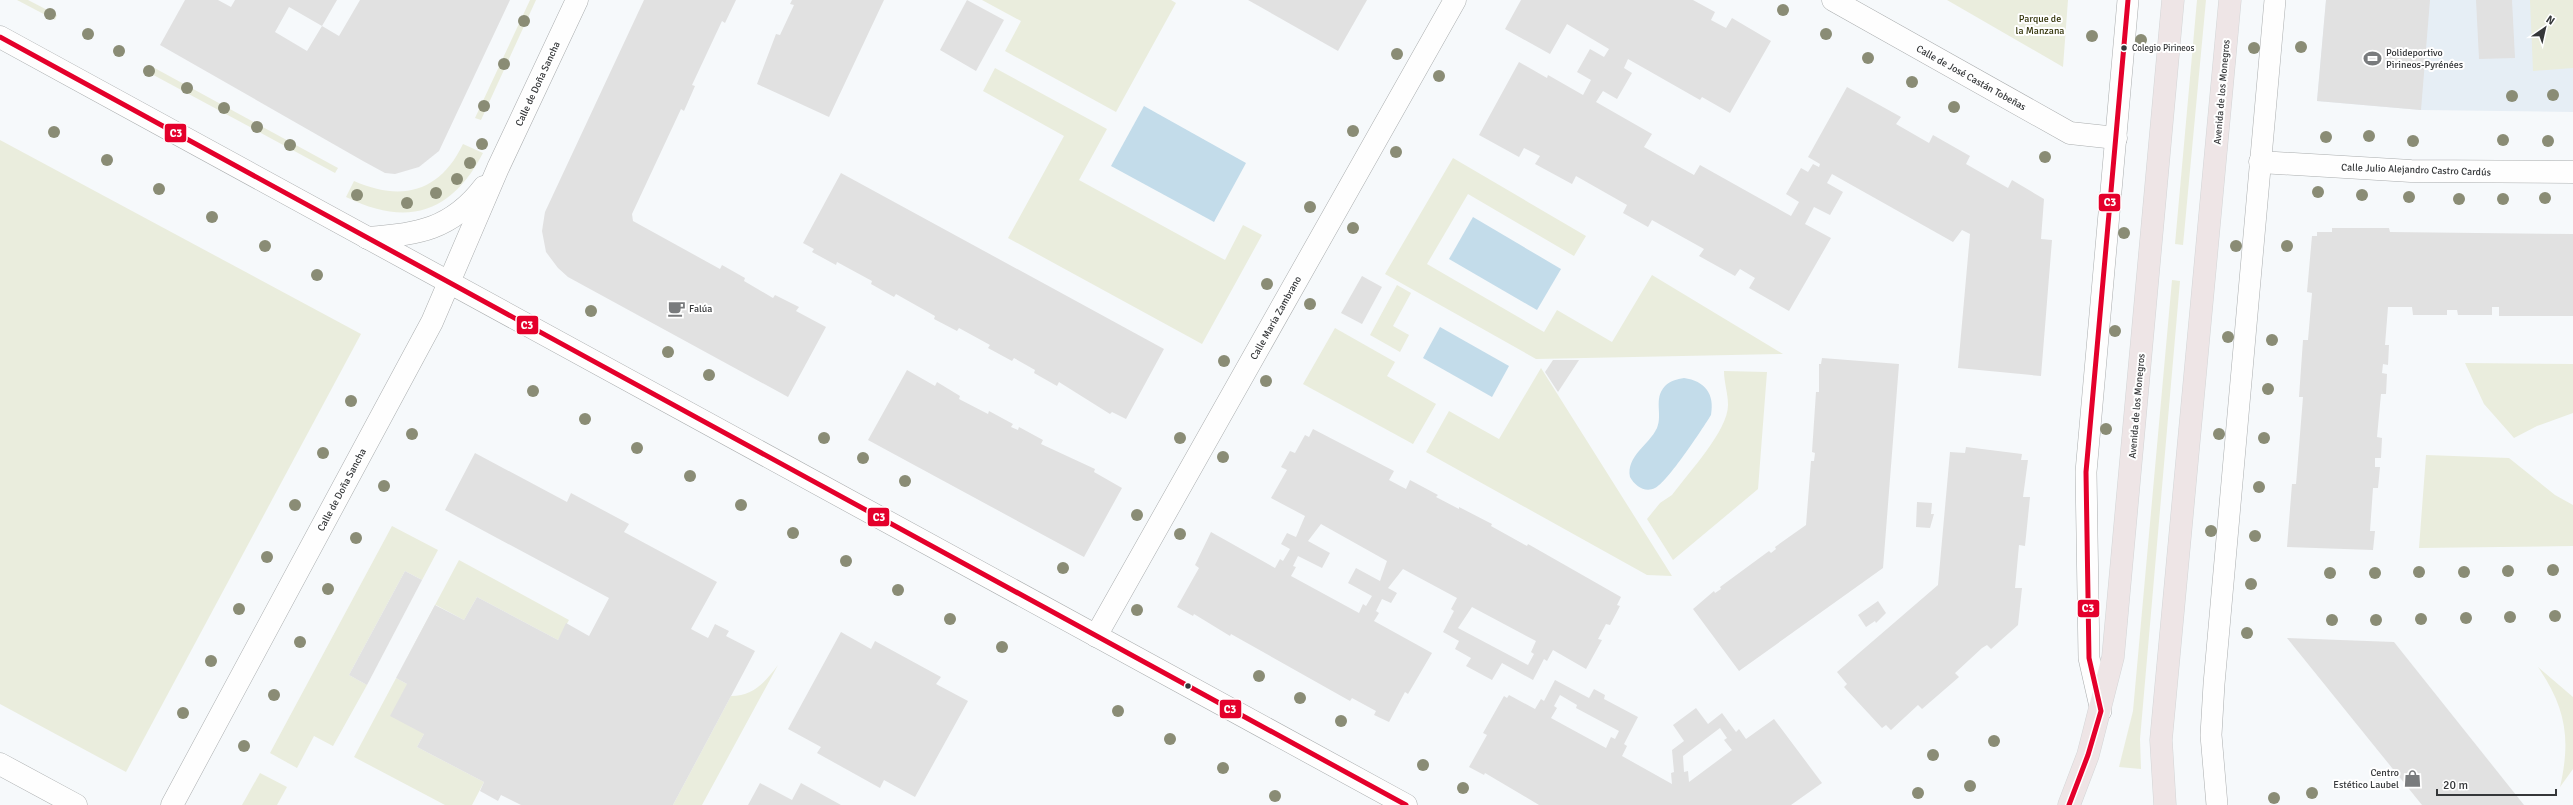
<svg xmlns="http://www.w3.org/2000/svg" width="2573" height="805" viewBox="0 0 2573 805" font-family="Signika,sans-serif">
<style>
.built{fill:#e6eef5}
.green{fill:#eaeddd}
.water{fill:#c3dcea}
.building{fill:#e1e1e1;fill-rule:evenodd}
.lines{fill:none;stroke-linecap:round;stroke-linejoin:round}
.service-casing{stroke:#aaadae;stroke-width:22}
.minor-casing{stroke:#aaadae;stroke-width:23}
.primary-casing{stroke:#d3d5d6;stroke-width:23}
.service{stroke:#fefefe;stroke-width:21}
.minor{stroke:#fefefe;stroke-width:22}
.primary{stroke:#eee5e6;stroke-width:22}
.bus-1-casing{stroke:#fff;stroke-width:8}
.bus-1{stroke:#e4002b;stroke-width:5}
.tree{fill:#8a8c75}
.bus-dot{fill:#353739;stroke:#fff;stroke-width:1.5}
.labels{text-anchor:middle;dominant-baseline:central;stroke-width:4;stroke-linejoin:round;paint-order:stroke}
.bus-label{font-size:9px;fill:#353739;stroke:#fff;text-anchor:start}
.park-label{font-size:10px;fill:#313207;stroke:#fff}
.poi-label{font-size:10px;fill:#353739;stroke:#fff;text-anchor:start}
.street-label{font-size:10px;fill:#353739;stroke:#fff}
.line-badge{stroke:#fff;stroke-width:1.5}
.badge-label{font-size:11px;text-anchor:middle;font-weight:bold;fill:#fff}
</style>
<rect width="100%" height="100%" fill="#f6f9fb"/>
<polygon class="built" points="2326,0 2573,0 2573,112 2421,110 2317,101"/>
<g class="green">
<polygon points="17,0 28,0 57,15 55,20"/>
<polygon points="530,0 536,0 481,120 475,118"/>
<polygon points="982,0 1171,0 1176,3 1116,112 1005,51 1021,21"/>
<polygon points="1947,0 2068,0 2063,67"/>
<polygon points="2197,0 2206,0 2183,245 2175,244"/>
<polygon points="2530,0 2573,0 2573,68 2533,71"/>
<polygon points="149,65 338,168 335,173 146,71"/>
<polygon points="995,68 1107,129 1079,180 1225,260 1243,225 1262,235 1202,344 1008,238 1064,136 983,91"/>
<polygon points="0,140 361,334 126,772 0,704"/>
<path d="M463,144L483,153C451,214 407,227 346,197L354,181C402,202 440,192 463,144Z"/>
<polygon points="1453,158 1586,236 1574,256 1468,194 1427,264 1544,332 1557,310 1612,342 1652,275 1783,354 1536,359 1385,274"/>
<polygon points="2172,280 2180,281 2140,739 2141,769 2119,767 2133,711"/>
<polygon points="1397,285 1411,293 1393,326 1409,335 1400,352 1370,335"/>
<polygon points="1335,328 1395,362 1387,376 1436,404 1413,444 1303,384"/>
<polygon points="2465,363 2573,364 2573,413 2537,426 2514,438 2484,404"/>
<polygon points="1541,368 1672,576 1647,575 1426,452 1449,411 1499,439"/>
<path d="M1724,371L1767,372L1758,489L1673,560L1647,519L1660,503L1672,495C1688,473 1728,431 1728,405C1728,394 1724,382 1724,371Z"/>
<polygon points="2426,455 2509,458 2555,495 2573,505 2573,546 2419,548"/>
<polygon points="392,526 438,550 422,580 405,571 349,675 367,685 333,746 314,736 297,768 270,753"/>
<polygon points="459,560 569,620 558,640 477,597 464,620 436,605 396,678 407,684 424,734 417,747 484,782 472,805 445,805 354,757"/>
<path d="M778,665L702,805H673L731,696C754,696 765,682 778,665Z"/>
<path d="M2538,667L2573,697V769L2560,787C2571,739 2566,708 2538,667Z"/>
<polygon points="260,773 287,787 277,805 242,805"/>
</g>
<g class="water">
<polygon points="1144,106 1246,163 1214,222 1111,166"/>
<polygon points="1473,217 1561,269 1537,310 1449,259"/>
<polygon points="1440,327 1509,366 1492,397 1423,358"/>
<path d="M1684,378C1705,381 1715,394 1711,415C1703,428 1667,483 1655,488C1645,493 1635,486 1630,477C1626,456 1649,445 1657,428C1663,414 1653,399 1665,386C1670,381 1677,379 1684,378Z"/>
</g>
<g class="building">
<polygon points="185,0 218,0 231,7 235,0 337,0 322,26 289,7 275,32 307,51 322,26 339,36 360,0 510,0 439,151 419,167 395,174 385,173 363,161 160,45"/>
<polygon points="644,0 736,0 725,23 722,21 692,85 695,86 684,111 681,109 632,214 633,221 720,269 722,265 745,278 744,281 773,298 775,295 799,307 796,311 826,327 788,397 568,277 558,268 546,252 542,231 545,212"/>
<polygon points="792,0 884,0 829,117 757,84 776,34 780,35 794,5 790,4"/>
<polygon points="967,0 1004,20 976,71 940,50"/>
<polygon points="1248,0 1367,0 1338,51"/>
<polygon points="1521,0 1693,0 1715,12 1711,20 1726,28 1732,18 1771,41 1730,113 1702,97 1700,100 1628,59 1624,68 1632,73 1617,99 1603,91 1596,102 1652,134 1644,147 1694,175 1700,165 1791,216 1799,202 1786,194 1801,168 1808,172 1813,164 1819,167 1820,164 1808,157 1847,87 1901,117 1896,124 1929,143 1933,135 1970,156 1966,164 2008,188 2012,180 2044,199 2041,239 2052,240 2041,376 1958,368 1970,234 1962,230 1953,242 1832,174 1827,183 1843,192 1830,215 1814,207 1805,224 1831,238 1789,311 1749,288 1755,278 1740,269 1735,276 1699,256 1704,249 1652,220 1648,227 1623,213 1627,205 1576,176 1572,184 1535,164 1540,156 1524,148 1519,157 1479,135 1519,62 1547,78 1548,75 1583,95 1591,80 1577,72 1590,49 1604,57 1609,49 1567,24 1550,54 1505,29"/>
<polygon points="2326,0 2430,0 2421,110 2317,101"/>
<polygon points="2476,0 2512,0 2515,58 2479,59"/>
<polygon points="841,173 1164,349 1126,419 1112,412 1110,414 1059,382 1057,386 1034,373 1035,370 1014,358 1012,361 988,348 990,345 959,328 957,331 934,319 935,316 896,294 894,297 871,284 872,281 837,262 836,265 812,252 814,249 803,243"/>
<polygon points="2332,228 2389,228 2390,232 2573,234 2573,316 2499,316 2499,307 2492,307 2492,315 2458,315 2457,310 2447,310 2447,315 2413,315 2412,307 2388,307 2385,345 2389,345 2388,365 2383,364 2382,373 2387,374 2386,394 2381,394 2377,437 2382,438 2381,458 2375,458 2375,467 2380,467 2378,488 2373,488 2370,531 2375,531 2373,550 2287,547 2292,484 2296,484 2303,397 2299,397 2303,340 2308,340 2312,293 2307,292 2312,236 2317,236 2317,232 2332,232"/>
<polygon points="1362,276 1382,287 1362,324 1341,313"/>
<polygon points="1822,358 1899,364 1883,568 1739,671 1693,609 1714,591 1715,593 1721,589 1720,587 1769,551 1771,553 1776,549 1775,547 1806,525 1811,461 1814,461 1815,453 1812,452 1816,392 1819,392 1819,364 1821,364"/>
<polygon points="1553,360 1579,360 1558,392 1545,372"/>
<polygon points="907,370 935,386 937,382 960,396 959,399 988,414 989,411 1013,424 1011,427 1018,430 1019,427 1043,440 1041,444 1095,469 1094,472 1122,488 1084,557 868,440"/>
<path d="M1313,429L1394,471L1389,480L1406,489L1410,480L1438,495L1436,497L1459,509V507L1492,524L1491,526L1527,546L1528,544L1621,597L1617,605L1620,606L1610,625L1606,624L1598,639L1602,640L1586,669L1553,650L1547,661L1544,659L1533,680L1502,663L1492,680L1466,666L1471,658L1455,649L1459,641L1443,632L1454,611L1451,609L1457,598L1403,569L1388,588L1397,593L1391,603L1382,599L1376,611L1379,613L1374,621L1432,653L1408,694L1405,692L1389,722L1374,715L1376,711L1352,698L1350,701L1231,634L1230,636L1194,614L1193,616L1177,607L1199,568L1195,565L1211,532L1275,568L1280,559L1283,561L1290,549L1281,544L1287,533L1296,537L1305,516L1271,498L1287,470L1281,467L1290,451L1295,453L1305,435L1309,437ZM1321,524L1387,561L1380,581L1356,568L1348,583L1372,596L1366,606L1363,604L1359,613L1291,576L1296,567L1293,566L1298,556L1322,568L1330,553L1308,541ZM1472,607L1536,641L1531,652L1534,654L1528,665L1458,628Z"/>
<polygon points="1966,447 2022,454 2021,460 2028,460 2023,497 2030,497 2025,546 2019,545 2015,588 2022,588 2018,625 1991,649 1987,645 1982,648 1955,673 1959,677 1922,709 1918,705 1891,730 1886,725 1882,728 1844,687 1847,684 1837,672 1938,585 1950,452 1965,453"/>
<polygon points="475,453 567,502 571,493 629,524 624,532 717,582 691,629 708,638 715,624 729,631 726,636 755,651 673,805 521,805 501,795 498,801 480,791 484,782 417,747 424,734 390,716 407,684 396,678 435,605 464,620 477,597 558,640 566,623 589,636 609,598 445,510"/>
<polygon points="1917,502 1932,503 1931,514 1934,514 1930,528 1916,527"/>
<polygon points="405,571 422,580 367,685 349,675"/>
<polygon points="1878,601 1886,613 1876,623 1875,621 1866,627 1858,615"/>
<polygon points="841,632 871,649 875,641 941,677 936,684 968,701 915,797 884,780 880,788 817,753 821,747 788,729"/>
<polygon points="2287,638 2394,642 2524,805 2422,805"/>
<path d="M1555,680L1589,698L1594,689L1605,695L1604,699L1638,717L1624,744L1627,746L1622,756L1672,784L1671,773L1674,772L1672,750L1684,741L1673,725L1696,708L1708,724L1722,713L1736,732L1739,729L1746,739L1774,719L1822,783L1791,805H1539L1485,773L1484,775L1469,767L1487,735L1483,733L1504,696L1507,698L1509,695L1535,709L1541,699L1544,701ZM1560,695L1577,705L1576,708L1619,731L1615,739L1611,737L1606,748L1551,718L1557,708L1554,706ZM1720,728L1727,738L1724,740L1732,750L1689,782L1688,771L1684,772L1683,756Z"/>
<polygon points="760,783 792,800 801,783 841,805 748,805"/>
</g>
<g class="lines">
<defs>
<g id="service">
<polyline points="2101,711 2089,658 2086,472 2128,0"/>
<polyline points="2217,805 2211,735 2214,684 2275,0"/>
</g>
<g id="minor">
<polyline points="1833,0 2070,133 2116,138"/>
<polyline points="0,37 1406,805"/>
<polyline points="2260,162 2411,171 2573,172"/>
<path d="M367,238C417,235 452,229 484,187"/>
<polyline points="1096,636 1455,0"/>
<polyline points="0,764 76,805"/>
<polyline points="172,805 432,322 498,168 577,0"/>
</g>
<g id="primary">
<polyline points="2069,805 2088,755 2113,657 2173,0"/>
<polyline points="2165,805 2161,740 2230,0"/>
</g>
</defs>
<use href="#service" class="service-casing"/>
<use href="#minor" class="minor-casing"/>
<use href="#primary" class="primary-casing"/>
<use href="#service" class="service"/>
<use href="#minor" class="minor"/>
<use href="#primary" class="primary"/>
<defs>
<g id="bus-1">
<polyline points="0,37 1406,805"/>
<polyline points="2069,805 2088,755 2101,711 2089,658 2086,472 2128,0"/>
</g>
</defs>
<use href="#bus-1" class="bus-1-casing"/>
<use href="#bus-1" class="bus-1"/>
</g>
<g class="tree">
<circle cx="1783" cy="10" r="6"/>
<circle cx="50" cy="14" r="6"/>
<circle cx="524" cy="21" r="6"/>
<circle cx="88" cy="34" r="6"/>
<circle cx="1826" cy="34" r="6"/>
<circle cx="2092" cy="36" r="6"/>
<circle cx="2141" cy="40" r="6"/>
<circle cx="2301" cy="47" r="6"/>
<circle cx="2254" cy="48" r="6"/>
<circle cx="119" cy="51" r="6"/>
<circle cx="1397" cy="54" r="6"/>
<circle cx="1868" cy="58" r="6"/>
<circle cx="504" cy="64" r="6"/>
<circle cx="149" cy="71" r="6"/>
<circle cx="1439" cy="76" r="6"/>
<circle cx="1912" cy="82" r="6"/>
<circle cx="187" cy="88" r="6"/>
<circle cx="2553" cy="95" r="6"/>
<circle cx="2512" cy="96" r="6"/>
<circle cx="484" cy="106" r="6"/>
<circle cx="1954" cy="107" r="6"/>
<circle cx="224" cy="108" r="6"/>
<circle cx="257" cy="127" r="6"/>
<circle cx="1353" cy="131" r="6"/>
<circle cx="54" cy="132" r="6"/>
<circle cx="2369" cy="136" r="6"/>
<circle cx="2326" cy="137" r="6"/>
<circle cx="2503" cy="140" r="6"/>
<circle cx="2413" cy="141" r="6"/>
<circle cx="2548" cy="141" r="6"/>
<circle cx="482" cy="144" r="6"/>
<circle cx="290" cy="145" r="6"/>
<circle cx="1396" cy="152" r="6"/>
<circle cx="2045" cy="157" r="6"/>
<circle cx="107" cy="160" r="6"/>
<circle cx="470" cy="163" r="6"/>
<circle cx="457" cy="179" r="6"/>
<circle cx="159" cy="189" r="6"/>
<circle cx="2318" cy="192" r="6"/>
<circle cx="436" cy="193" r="6"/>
<circle cx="357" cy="195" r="6"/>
<circle cx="2362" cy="195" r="6"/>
<circle cx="2409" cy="197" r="6"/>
<circle cx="2545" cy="198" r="6"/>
<circle cx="2459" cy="199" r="6"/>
<circle cx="2503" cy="199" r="6"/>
<circle cx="407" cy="203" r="6"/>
<circle cx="1310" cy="207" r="6"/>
<circle cx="212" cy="217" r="6"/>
<circle cx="1353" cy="228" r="6"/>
<circle cx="2124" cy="233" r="6"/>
<circle cx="265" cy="246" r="6"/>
<circle cx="2236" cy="246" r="6"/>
<circle cx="2287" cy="246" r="6"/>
<circle cx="317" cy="275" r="6"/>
<circle cx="1267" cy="284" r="6"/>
<circle cx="1310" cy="304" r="6"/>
<circle cx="591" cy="311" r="6"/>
<circle cx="2115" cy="331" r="6"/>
<circle cx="2228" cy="337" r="6"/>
<circle cx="2272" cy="340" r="6"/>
<circle cx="668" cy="352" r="6"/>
<circle cx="1224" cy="361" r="6"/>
<circle cx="709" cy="375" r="6"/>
<circle cx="1266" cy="381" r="6"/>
<circle cx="2268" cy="389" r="6"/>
<circle cx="533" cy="391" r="6"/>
<circle cx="351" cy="401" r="6"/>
<circle cx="585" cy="419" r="6"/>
<circle cx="2106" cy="429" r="6"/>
<circle cx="412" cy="434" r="6"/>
<circle cx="2219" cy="434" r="6"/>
<circle cx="824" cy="438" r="6"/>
<circle cx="1180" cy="438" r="6"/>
<circle cx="2264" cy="438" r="6"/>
<circle cx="637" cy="448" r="6"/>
<circle cx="323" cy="453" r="6"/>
<circle cx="1223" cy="457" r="6"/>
<circle cx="863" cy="458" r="6"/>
<circle cx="690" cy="476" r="6"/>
<circle cx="905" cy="481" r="6"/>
<circle cx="384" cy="486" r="6"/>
<circle cx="2259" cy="487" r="6"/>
<circle cx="295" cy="505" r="6"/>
<circle cx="741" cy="505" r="6"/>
<circle cx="1137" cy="515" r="6"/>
<circle cx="2211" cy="531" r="6"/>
<circle cx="793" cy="533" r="6"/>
<circle cx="1180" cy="534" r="6"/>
<circle cx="2255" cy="536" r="6"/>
<circle cx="356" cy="538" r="6"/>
<circle cx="267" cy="557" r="6"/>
<circle cx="846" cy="561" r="6"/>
<circle cx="1063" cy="568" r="6"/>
<circle cx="2553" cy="570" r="6"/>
<circle cx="2508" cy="571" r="6"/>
<circle cx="2419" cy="572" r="6"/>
<circle cx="2464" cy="572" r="6"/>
<circle cx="2330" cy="573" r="6"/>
<circle cx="2375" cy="573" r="6"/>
<circle cx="2251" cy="584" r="6"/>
<circle cx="328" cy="589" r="6"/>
<circle cx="898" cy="590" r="6"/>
<circle cx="239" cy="609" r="6"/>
<circle cx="1137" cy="610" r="6"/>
<circle cx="2555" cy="616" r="6"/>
<circle cx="2510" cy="617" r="6"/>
<circle cx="2466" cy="618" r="6"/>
<circle cx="950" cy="619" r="6"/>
<circle cx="2421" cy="619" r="6"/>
<circle cx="2332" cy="620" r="6"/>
<circle cx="2376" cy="620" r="6"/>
<circle cx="2247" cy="633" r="6"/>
<circle cx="300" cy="642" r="6"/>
<circle cx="1002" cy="647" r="6"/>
<circle cx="211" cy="661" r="6"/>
<circle cx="1259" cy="676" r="6"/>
<circle cx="274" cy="695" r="6"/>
<circle cx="1300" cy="698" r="6"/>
<circle cx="1118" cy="711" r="6"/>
<circle cx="183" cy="713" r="6"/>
<circle cx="1341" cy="721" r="6"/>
<circle cx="1170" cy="739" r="6"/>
<circle cx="1994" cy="741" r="6"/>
<circle cx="244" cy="746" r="6"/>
<circle cx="1933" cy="755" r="6"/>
<circle cx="1423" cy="765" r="6"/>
<circle cx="1223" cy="768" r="6"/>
<circle cx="1970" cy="786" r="6"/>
<circle cx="1463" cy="788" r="6"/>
<circle cx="1918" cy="793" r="6"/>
<circle cx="2312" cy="793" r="6"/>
<circle cx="1275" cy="796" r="6"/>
<circle cx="2274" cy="798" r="6"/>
</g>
<defs>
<symbol id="stadium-bare" viewBox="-9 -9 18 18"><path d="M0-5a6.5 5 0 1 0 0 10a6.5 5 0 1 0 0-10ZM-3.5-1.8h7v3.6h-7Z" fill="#797b7d" stroke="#fff" stroke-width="2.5" paint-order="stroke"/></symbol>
<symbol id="cafe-bare" viewBox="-9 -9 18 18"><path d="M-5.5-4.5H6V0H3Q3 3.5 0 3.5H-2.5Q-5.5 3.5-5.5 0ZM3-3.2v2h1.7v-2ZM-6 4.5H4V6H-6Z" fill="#797b7d" stroke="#fff" stroke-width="2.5" paint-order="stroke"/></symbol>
<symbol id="shop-bare" viewBox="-9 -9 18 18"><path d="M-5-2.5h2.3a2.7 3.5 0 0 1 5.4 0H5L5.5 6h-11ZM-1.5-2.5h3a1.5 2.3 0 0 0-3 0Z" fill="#797b7d" stroke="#fff" stroke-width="2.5" paint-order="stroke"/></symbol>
</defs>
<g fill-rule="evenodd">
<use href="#stadium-bare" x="2360" y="46" width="25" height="25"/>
<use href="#cafe-bare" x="664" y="296" width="25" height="25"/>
<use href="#shop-bare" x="2400" y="766" width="25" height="25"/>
</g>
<g class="bus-dot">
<circle cx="2124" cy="48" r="3.5"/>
<circle cx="1188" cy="686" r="3.5"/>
</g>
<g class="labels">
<g class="bus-label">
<text x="2132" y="48">Colegio Pirineos</text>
</g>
<g class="park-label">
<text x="2040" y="19">Parque de<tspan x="2040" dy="12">la Manzana</tspan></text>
</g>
<g class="poi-label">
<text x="2386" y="53">Polideportivo<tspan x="2386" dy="12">Pirineos-Pyrénées</tspan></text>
<text x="689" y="309">Falúa</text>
<text x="2399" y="773" text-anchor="end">Centro<tspan x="2399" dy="12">Estético Laubel</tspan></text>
</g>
<g class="street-label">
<text transform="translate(1971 78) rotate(29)">Calle de José Castán Tobeñas</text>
<text transform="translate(538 84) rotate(-65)">Calle de Doña Sancha</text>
<text transform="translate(2222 92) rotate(-85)">Avenida de los Monegros</text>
<text transform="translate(2416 170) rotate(2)">Calle Julio Alejandro Castro Cardús</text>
<text transform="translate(1276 318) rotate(-61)">Calle María Zambrano</text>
<text transform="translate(2137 406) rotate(-85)">Avenida de los Monegros</text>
<text transform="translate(342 490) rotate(-62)">Calle de Doña Sancha</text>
</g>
</g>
<g class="line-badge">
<rect x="164" y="123" width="23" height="20" rx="4" fill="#e4002b"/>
<rect x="2098" y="193" width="23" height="19" rx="4" fill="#e4002b"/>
<rect x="516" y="315" width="23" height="20" rx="4" fill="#e4002b"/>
<rect x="867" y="507" width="23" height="20" rx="4" fill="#e4002b"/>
<rect x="2077" y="599" width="23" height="19" rx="4" fill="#e4002b"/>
<rect x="1219" y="699" width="23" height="20" rx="4" fill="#e4002b"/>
</g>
<g class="badge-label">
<text x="176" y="137">C3</text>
<text x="2110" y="206">C3</text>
<text x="527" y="329">C3</text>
<text x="879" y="521">C3</text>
<text x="2088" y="612">C3</text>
<text x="1230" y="713">C3</text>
</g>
<g transform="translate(2545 28) rotate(34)" stroke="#ffffff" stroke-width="3" paint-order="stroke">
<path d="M0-3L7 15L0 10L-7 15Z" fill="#353739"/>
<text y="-6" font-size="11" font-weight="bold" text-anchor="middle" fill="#353739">N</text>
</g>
<path d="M2437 789v6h119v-6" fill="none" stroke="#353739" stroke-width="2"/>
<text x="2443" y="789" font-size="12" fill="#353739" stroke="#ffffff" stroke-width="3" paint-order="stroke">20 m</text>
</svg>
